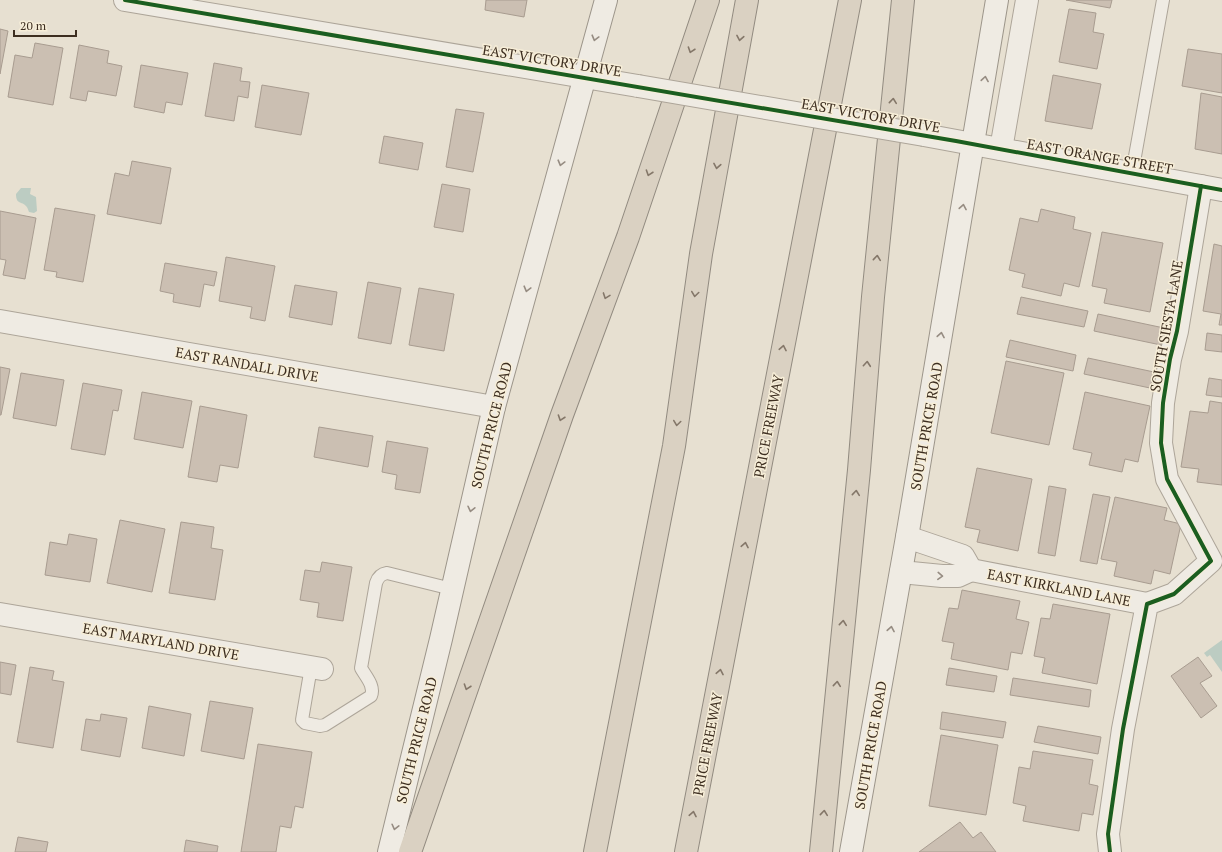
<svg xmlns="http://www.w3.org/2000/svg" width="1222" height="852" viewBox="0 0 1222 852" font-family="'PT Serif',serif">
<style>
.water{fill:#bcccc2}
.building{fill:#cbbfb2;stroke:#a89c90}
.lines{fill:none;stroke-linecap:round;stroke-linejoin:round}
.service-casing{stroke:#ada599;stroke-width:14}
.minor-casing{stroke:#ada599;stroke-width:24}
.secondary-casing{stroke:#9c958a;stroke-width:24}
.motorway-casing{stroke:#928b80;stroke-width:24}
.service{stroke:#efebe3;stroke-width:12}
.minor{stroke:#efebe3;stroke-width:22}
.secondary{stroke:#efebe3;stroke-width:22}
.motorway{stroke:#dad1c2;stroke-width:22}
.minor-bridge-casing{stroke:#ada599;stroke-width:24;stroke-linecap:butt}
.minor-bridge{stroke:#efebe3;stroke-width:22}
.cycleway-casing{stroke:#f7eed8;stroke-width:6}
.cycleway{stroke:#1b5e20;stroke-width:4}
.oneway{stroke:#968c82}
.oneway2{stroke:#847769}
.labels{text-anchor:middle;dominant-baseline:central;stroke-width:3;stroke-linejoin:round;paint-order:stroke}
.street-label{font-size:14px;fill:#3d2e20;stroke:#f7eed8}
</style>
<rect width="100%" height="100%" fill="#e7e0d1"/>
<g class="water">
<path d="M21,188H31L30,194L36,197L37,211L34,213L29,212C28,210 28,208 26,206C22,201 16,205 16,194Z"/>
<polygon points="1222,640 1222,672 1210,655 1207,657 1204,653"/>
</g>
<g class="building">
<polygon points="486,0 527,0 524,17 485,10"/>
<polygon points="1066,0 1112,0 1110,8"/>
<polygon points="1069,9 1096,13 1093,32 1104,34 1097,69 1059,62"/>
<polygon points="0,29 8,31 0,74"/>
<polygon points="35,43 63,48 53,105 8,97 15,55 32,58"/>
<polygon points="79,45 109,51 107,63 122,66 116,96 88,91 86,101 70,98"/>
<polygon points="1188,49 1222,54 1222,93 1182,86"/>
<polygon points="214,63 242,68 240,81 250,82 248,98 238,96 234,121 205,116"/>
<polygon points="141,65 188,73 182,105 166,102 164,113 134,107"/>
<polygon points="1053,75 1101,84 1092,129 1045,121"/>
<polygon points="262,85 309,93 301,135 255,127"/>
<polygon points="1201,93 1222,97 1222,154 1195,149"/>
<polygon points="456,109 484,113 473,172 446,167"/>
<polygon points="384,136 423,143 418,170 379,163"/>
<polygon points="132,161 171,168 161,224 107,214 115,173 129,176"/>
<polygon points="442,184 470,189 463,232 434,227"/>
<polygon points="55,208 95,215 83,282 56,277 57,272 44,270"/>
<polygon points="1041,209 1075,217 1073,229 1091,233 1079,287 1064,283 1061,296 1022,287 1025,274 1009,270 1020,218 1038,222"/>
<polygon points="0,211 36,218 25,279 3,275 6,260 0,259"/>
<polygon points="1102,232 1163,243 1150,312 1104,303 1107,289 1092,286"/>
<polygon points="1214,244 1222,246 1222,325 1219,325 1221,314 1203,311"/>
<polygon points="226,257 275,266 265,321 250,318 252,307 219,301"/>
<polygon points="165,263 217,272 214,286 204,284 200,307 173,302 174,294 160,291"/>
<polygon points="368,282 401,288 391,344 358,338"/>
<polygon points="295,285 337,292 332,325 289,317"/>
<polygon points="419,288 454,294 444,351 409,345"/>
<polygon points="1021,297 1088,311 1084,327 1017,314"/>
<polygon points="1098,314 1164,328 1161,345 1094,331"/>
<polygon points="1207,333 1222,335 1222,352 1205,350"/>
<polygon points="1010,340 1076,355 1073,371 1006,357"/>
<polygon points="1088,358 1154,372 1150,388 1084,374"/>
<polygon points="1006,361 1064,373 1049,445 991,433"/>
<polygon points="0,367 10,369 1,415 0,415"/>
<polygon points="21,373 64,380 56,426 13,418"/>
<polygon points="1209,378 1222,380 1222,397 1206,395"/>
<polygon points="83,383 122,390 118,411 113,410 105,455 71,449"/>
<polygon points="142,392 192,401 183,448 134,439"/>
<polygon points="1085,392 1150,406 1138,462 1125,459 1122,472 1089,465 1092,453 1073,449"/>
<polygon points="1210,401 1222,403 1222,485 1197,482 1199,469 1181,467 1190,411 1208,413"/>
<polygon points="200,406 247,415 238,468 220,465 217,482 188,477"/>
<polygon points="319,427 373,436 368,467 314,457"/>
<polygon points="387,441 428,448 420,493 395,489 397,475 382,472"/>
<polygon points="977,468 1032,479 1018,551 977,542 980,530 965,527"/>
<polygon points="1049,486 1066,489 1055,556 1038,553"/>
<polygon points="1093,494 1110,497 1097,564 1080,561"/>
<polygon points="1115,497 1167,508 1164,520 1181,524 1170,574 1154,570 1151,584 1114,576 1117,562 1101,559"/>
<polygon points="120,520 165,529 152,592 107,583"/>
<polygon points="181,522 214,527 211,548 223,550 215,600 169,593"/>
<polygon points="69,534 97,539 90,582 45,575 50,542 67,545"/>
<polygon points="322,562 352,567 343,621 317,617 319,603 300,600 305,570 320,572"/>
<polygon points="962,590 1020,601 1016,619 1029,622 1022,654 1011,652 1008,670 951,659 954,643 942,641 949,608 958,609"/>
<polygon points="1053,604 1110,614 1097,684 1042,673 1045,658 1034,656 1041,618 1050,619"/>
<polygon points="1198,657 1212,676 1200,683 1217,706 1201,718 1171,676"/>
<polygon points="0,662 16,665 11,695 0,693"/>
<polygon points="30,667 54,671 52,680 64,682 53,748 17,742"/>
<polygon points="949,668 997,676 994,692 946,685"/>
<polygon points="1013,678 1091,690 1089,707 1010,695"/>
<polygon points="210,701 253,708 244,759 201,751"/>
<polygon points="149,706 191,714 184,756 142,748"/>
<polygon points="942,712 1006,722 1003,738 940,729"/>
<polygon points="101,714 127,718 120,757 81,750 86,719 100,721"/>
<polygon points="1038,726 1101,737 1098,754 1034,742"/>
<polygon points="941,735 998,745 986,815 929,806"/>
<polygon points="258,744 312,752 303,808 295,806 291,828 280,826 276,852 241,852"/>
<polygon points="1033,751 1093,760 1089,784 1098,786 1093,815 1082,813 1079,831 1023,821 1026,806 1013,803 1019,767 1030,769"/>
<polygon points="960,822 973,838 981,832 996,852 919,852"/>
<polygon points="18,837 48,842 46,852 15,852"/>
<polygon points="186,840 218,846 217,852 184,852"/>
</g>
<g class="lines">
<defs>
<g id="service">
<polyline points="1132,173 1163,0"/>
<path d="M311,667L302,720L305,723L320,726L325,725L371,696C375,686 366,677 361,668L376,583C378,577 381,574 387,573L452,589"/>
</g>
<g id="minor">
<polyline points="125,0 638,86"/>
<polyline points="924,135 1222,190"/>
<polyline points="1001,149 1027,0"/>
<polyline points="0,321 494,407"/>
<polyline points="971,570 1147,604"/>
<polyline points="901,572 942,576 958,576 971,570 963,556 907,537"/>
<polyline points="0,614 322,669"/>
<polyline points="1110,852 1108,834 1123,729 1147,604 1174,594 1211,561 1167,479 1161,443 1163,403 1170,359 1177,331 1201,186"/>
</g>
<g id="secondary">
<polyline points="389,852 441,639 494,407 606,0"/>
<polyline points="851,852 907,537 997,0"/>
</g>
<g id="motorway">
<polyline points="410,852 562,415 628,237 708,0"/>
<polyline points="595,852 674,446 701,254 747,0"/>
<polyline points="686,852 850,0"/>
<polyline points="821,852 859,470 873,297 903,0"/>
</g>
</defs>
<use href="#service" class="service-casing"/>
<use href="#minor" class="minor-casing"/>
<use href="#secondary" class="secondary-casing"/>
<use href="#motorway" class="motorway-casing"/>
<use href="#service" class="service"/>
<use href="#minor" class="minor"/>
<use href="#secondary" class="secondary"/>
<use href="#motorway" class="motorway"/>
<defs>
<polyline id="minor-bridge" points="638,86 924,135"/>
</defs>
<use href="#minor-bridge" class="minor-bridge-casing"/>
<use href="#minor-bridge" class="minor-bridge"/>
<defs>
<g id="cycleway">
<polyline points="125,0 956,141 1222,190"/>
<polyline points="1110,852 1108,834 1123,729 1147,604 1174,594 1211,561 1167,479 1161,443 1163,403 1170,359 1177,331 1201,186"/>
</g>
</defs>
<use href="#cycleway" class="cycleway-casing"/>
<use href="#cycleway" class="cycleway"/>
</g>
<defs><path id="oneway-chevron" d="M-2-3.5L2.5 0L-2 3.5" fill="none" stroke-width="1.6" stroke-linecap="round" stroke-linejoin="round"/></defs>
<g class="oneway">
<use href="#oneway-chevron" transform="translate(595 38) rotate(105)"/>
<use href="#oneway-chevron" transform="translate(985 79) rotate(-81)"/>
<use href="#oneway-chevron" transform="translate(561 163) rotate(105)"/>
<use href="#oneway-chevron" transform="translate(963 207) rotate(-80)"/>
<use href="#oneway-chevron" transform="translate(527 289) rotate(105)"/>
<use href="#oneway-chevron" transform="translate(941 335) rotate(-80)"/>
<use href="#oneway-chevron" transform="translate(471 509) rotate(103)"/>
<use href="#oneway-chevron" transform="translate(940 576) rotate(3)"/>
<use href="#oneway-chevron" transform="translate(891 629) rotate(-80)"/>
<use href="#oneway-chevron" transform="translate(395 827) rotate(104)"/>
</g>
<g class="oneway2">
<use href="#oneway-chevron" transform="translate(740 38) rotate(100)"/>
<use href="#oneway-chevron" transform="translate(691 50) rotate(109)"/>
<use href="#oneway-chevron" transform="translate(893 101) rotate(-84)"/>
<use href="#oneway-chevron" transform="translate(717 166) rotate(100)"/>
<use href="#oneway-chevron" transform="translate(649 173) rotate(109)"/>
<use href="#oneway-chevron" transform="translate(877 258) rotate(-84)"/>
<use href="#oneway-chevron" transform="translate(695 294) rotate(98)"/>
<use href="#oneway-chevron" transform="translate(606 296) rotate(110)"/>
<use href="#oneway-chevron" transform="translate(783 348) rotate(-79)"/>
<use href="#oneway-chevron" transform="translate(867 364) rotate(-85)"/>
<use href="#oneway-chevron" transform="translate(561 418) rotate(109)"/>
<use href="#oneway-chevron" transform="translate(677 423) rotate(98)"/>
<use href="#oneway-chevron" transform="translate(856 493) rotate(-84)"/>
<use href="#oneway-chevron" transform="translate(745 545) rotate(-79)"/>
<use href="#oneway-chevron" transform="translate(843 623) rotate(-84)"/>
<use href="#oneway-chevron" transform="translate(720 672) rotate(-79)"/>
<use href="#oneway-chevron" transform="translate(837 684) rotate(-84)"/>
<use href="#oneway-chevron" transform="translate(467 687) rotate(109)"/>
<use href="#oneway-chevron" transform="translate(824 813) rotate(-84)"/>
<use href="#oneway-chevron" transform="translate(693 814) rotate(-79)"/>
</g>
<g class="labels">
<g class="street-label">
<text transform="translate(552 60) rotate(9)">EAST VICTORY DRIVE</text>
<text transform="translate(871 115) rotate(10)">EAST VICTORY DRIVE</text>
<text transform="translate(1100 156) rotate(10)">EAST ORANGE STREET</text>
<text transform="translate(1166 326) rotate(-80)">SOUTH SIESTA LANE</text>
<text transform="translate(247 364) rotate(10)">EAST RANDALL DRIVE</text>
<text transform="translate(491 425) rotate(-76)">SOUTH PRICE ROAD</text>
<text transform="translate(768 426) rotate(-79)">PRICE FREEWAY</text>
<text transform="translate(926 426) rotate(-80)">SOUTH PRICE ROAD</text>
<text transform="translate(1059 587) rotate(11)">EAST KIRKLAND LANE</text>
<text transform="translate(161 641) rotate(10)">EAST MARYLAND DRIVE</text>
<text transform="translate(416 740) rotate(-76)">SOUTH PRICE ROAD</text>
<text transform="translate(707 744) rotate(-79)">PRICE FREEWAY</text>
<text transform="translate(870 745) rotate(-80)">SOUTH PRICE ROAD</text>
</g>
</g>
<path d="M14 30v6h62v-6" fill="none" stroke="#3d2e20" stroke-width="2"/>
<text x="20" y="30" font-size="12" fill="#3d2e20" stroke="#f7eed8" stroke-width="3" paint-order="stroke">20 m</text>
</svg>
